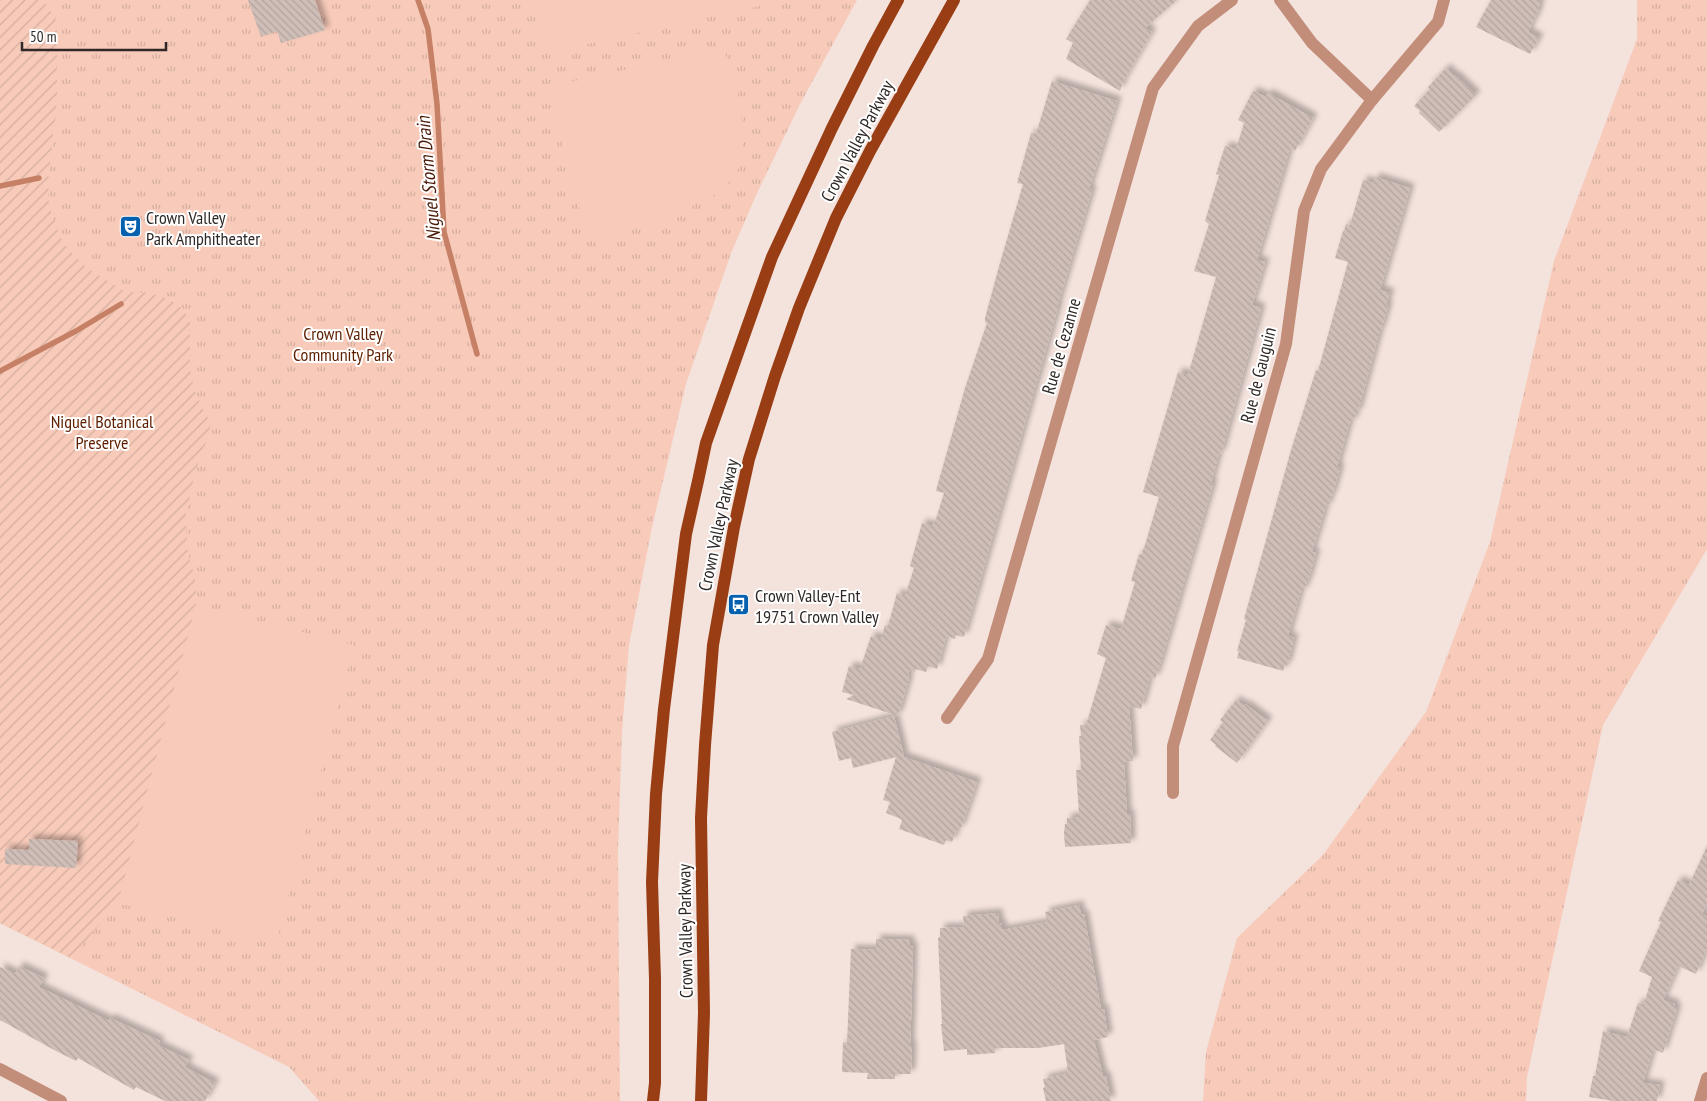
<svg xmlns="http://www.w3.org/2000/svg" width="1707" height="1101" viewBox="0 0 1707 1101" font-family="'PT Sans Narrow',sans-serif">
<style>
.grass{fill:url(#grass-tufts)}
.garden{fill:url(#garden-furrows)}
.pitch{fill:#f7cab9}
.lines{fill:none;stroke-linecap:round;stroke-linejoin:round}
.stream{stroke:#c68065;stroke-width:5.5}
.building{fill:url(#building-back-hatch);filter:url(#shadow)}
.minor{stroke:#c28e7a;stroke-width:12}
.tertiary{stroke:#c28e7a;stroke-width:12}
.primary{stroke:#993e14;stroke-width:12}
.labels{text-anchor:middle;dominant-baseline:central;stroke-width:4;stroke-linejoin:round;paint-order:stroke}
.street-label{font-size:18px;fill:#2f2826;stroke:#fff}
.poi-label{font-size:18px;fill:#2f2826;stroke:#fff;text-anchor:start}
.park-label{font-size:18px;fill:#5d1e00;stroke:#fff}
.water-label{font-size:19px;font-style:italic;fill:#491b08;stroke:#fff}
</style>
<defs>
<pattern id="grass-tufts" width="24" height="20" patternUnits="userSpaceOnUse" patternTransform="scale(1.25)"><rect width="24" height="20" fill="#f7cab9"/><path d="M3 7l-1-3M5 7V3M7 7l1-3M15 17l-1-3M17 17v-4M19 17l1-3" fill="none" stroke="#d4ae9f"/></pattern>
<pattern id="garden-furrows" width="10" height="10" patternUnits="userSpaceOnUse" patternTransform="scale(1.25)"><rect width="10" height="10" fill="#f7cab9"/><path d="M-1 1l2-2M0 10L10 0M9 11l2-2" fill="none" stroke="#d4ae9f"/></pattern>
<pattern id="building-back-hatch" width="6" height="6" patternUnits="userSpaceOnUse" patternTransform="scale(1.25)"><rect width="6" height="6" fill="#cfbeb8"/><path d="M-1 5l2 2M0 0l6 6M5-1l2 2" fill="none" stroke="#b2a39e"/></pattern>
<filter id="shadow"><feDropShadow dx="4.5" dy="-4.5" stdDeviation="2.5" flood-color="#0004"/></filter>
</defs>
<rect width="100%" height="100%" fill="#f4e2dc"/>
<g class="grass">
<polygon points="0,0 857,0 800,104 757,193 731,253 686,384 652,527 629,645 622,731 618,851 620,1101 319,1101 289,1067 0,923"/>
<polygon points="1637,0 1707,0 1707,549 1603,725 1527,1077 1526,1101 1203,1101 1206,1052 1237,938 1323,855 1426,712 1490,542 1554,261 1637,39"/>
</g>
<polygon class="garden" points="0,0 43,0 57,22 57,99 48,181 49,206 60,237 69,250 88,269 126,292 149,293 169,299 182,308 190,321 190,369 194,389 206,416 212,421 195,473 186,513 187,548 196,584 196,605 118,903 71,958 0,923"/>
<g class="pitch">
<polygon points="535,0 787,0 547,53"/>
<polygon points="723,48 736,81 744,134 741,162 734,178 716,194 683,211 615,235 587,238 547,87"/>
<polygon points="196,605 354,645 276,944 118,903"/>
</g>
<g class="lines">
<g class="stream">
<polyline points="418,0 428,29 437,104 444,232 477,354"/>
<polyline points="0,186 39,178"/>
<polyline points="0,371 76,331 121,304"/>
</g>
</g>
<g class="building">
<polygon points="248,0 315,0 325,30 281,43 277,31 261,37"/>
<polygon points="1090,0 1177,0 1145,28 1152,32 1123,82 1120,91 1066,59 1073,43 1066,39"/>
<polygon points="1491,0 1540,0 1538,12 1528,32 1539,38 1530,54 1476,27"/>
<polygon points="1446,68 1454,76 1455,75 1476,95 1439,132 1419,113 1420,111 1414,106 1430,89 1428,87"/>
<polygon points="1052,81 1117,101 1089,189 1092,190 1057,307 1058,307 964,637 956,635 955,639 946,636 937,669 928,666 926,672 915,669 915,672 909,670 908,682 898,716 846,699 854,695 842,692 849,666 860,669 871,636 881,639 885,625 888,626 897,593 905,596 914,568 910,566 922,523 932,526 934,522 935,522 944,493 936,491 937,487 965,388 987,323 985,322 985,318 998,270 1023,184 1017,183 1031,133 1036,134"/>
<polygon points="1253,91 1266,97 1268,93 1313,118 1295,151 1290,148 1257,260 1265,262 1252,305 1261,308 1221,454 1219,453 1211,483 1213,484 1205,511 1160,664 1155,679 1150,677 1141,709 1129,706 1133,761 1124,762 1127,814 1130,814 1131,843 1065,847 1064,833 1065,824 1067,824 1067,818 1077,817 1077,814 1079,814 1076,770 1081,770 1079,736 1081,736 1080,725 1086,725 1106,658 1097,654 1106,625 1121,629 1135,582 1131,581 1139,554 1141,555 1145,545 1159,497 1143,492 1178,372 1188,375 1216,277 1194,271 1209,224 1205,221 1219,175 1216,174 1225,146 1236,149 1244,123 1238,120"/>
<polygon points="1375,177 1410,188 1380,290 1390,293 1386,305 1388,306 1381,330 1380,330 1358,412 1356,412 1353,422 1350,421 1337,467 1340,468 1332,496 1331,496 1328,506 1326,505 1312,552 1316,553 1308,581 1307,581 1304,591 1301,590 1288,636 1294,638 1287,666 1285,665 1283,671 1237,658 1239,651 1237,651 1246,620 1244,619 1291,450 1316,370 1318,371 1348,262 1335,258 1343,231 1344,231 1346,224 1350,225 1363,180 1374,183"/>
<polygon points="1236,700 1244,706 1245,704 1268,721 1237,763 1215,746 1216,745 1210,740 1223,722 1220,720"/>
<polygon points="894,716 904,756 901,756 977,782 962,825 960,829 957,829 952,842 946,840 944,845 899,829 902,821 901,819 886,813 890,802 883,800 896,757 853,768 851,758 839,761 832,732"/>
<polygon points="29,839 78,841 76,868 5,864 5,849 29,850"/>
<polygon points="1707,846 1707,902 1702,914 1707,917 1707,948 1696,974 1678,966 1663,1000 1675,1004 1674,1008 1677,1009 1663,1053 1653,1049 1643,1083 1660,1085 1657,1101 1613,1101 1589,1097 1593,1076 1595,1076 1603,1031 1627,1037 1638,1003 1644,1004 1652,977 1639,971 1661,922 1658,921 1678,880 1689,885"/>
<polygon points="1079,905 1081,915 1084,914 1101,1009 1104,1009 1108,1037 1094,1040 1103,1076 1106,1076 1111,1101 1046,1101 1043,1088 1045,1087 1043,1079 1068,1073 1064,1044 1038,1048 995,1048 995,1053 967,1055 967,1049 944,1051 941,1024 942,1024 938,938 940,937 940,928 964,927 963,916 998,913 999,924 1002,923 1002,930 1047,922 1045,912"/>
<polygon points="876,939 910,940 910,947 913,946 911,1021 910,1045 912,1045 911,1074 895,1074 895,1079 867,1079 868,1073 842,1072 843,1042 847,1043 851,949 876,950"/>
<polygon points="19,966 44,978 39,987 109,1021 110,1018 160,1041 158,1045 189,1060 185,1067 215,1083 205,1101 165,1101 136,1087 134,1090 78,1058 76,1061 54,1050 0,1020 0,967 15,974"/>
</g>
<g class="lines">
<g class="minor">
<polyline points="947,718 988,659 1153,88 1198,26 1232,0"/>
<polyline points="1173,793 1173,746 1286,344 1304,211 1321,169 1372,100 1438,22 1444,0"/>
<polyline points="0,1069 61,1101"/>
<polyline points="1700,1101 1707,1078"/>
</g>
<polyline class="tertiary" points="1280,0 1312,43 1372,100"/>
<g class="primary">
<polyline points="653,1101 655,1083 655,979 652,882 656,794 664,709 686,534 698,481 706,443 772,257 832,128 873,46 898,0"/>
<polyline points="701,1101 704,1013 701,818 705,745 713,645 734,527 749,459 775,376 799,308 836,218 870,151 954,0"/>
</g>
</g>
<defs>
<symbol id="theatre-square" viewBox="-11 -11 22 22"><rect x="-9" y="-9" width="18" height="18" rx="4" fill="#0561ae" stroke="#fff"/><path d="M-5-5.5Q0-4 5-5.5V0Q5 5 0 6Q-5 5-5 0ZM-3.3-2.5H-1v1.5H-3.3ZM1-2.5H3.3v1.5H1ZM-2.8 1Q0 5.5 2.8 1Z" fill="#fff"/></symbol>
<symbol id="bus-square" viewBox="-11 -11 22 22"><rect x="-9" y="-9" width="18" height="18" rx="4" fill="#0561ae" stroke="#fff"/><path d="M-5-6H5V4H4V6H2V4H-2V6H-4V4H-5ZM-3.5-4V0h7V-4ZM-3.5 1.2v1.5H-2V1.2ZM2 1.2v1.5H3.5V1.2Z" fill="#fff"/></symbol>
</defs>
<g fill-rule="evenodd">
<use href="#theatre-square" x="118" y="214" width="25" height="25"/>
<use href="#bus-square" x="726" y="592" width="25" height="25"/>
</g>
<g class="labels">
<g class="street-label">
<text transform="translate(857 141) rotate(-62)">Crown Valley Parkway</text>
<text transform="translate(1061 346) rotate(-74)">Rue de Cezanne</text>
<text transform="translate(1258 375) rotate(-76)">Rue de Gauguin</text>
<text transform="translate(718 525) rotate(-78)">Crown Valley Parkway</text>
<text transform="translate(685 931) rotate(-91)">Crown Valley Parkway</text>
</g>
<g class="poi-label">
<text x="146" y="217">Crown Valley<tspan x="146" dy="21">Park Amphitheater</tspan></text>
<text x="755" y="595">Crown Valley-Ent<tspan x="755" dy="21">19751 Crown Valley</tspan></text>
</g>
<g class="park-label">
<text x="343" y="333">Crown Valley<tspan x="343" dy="21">Community Park</tspan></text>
<text x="102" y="421">Niguel Botanical<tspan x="102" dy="21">Preserve</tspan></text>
</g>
<g class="water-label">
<text transform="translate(428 179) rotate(-95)">Niguel Storm Drain</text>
</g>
</g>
<path d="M22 42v8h144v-8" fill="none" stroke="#2f2826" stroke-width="2.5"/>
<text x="30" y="42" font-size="15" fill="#2f2826" stroke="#ffffff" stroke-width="4" paint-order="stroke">50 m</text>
</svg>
